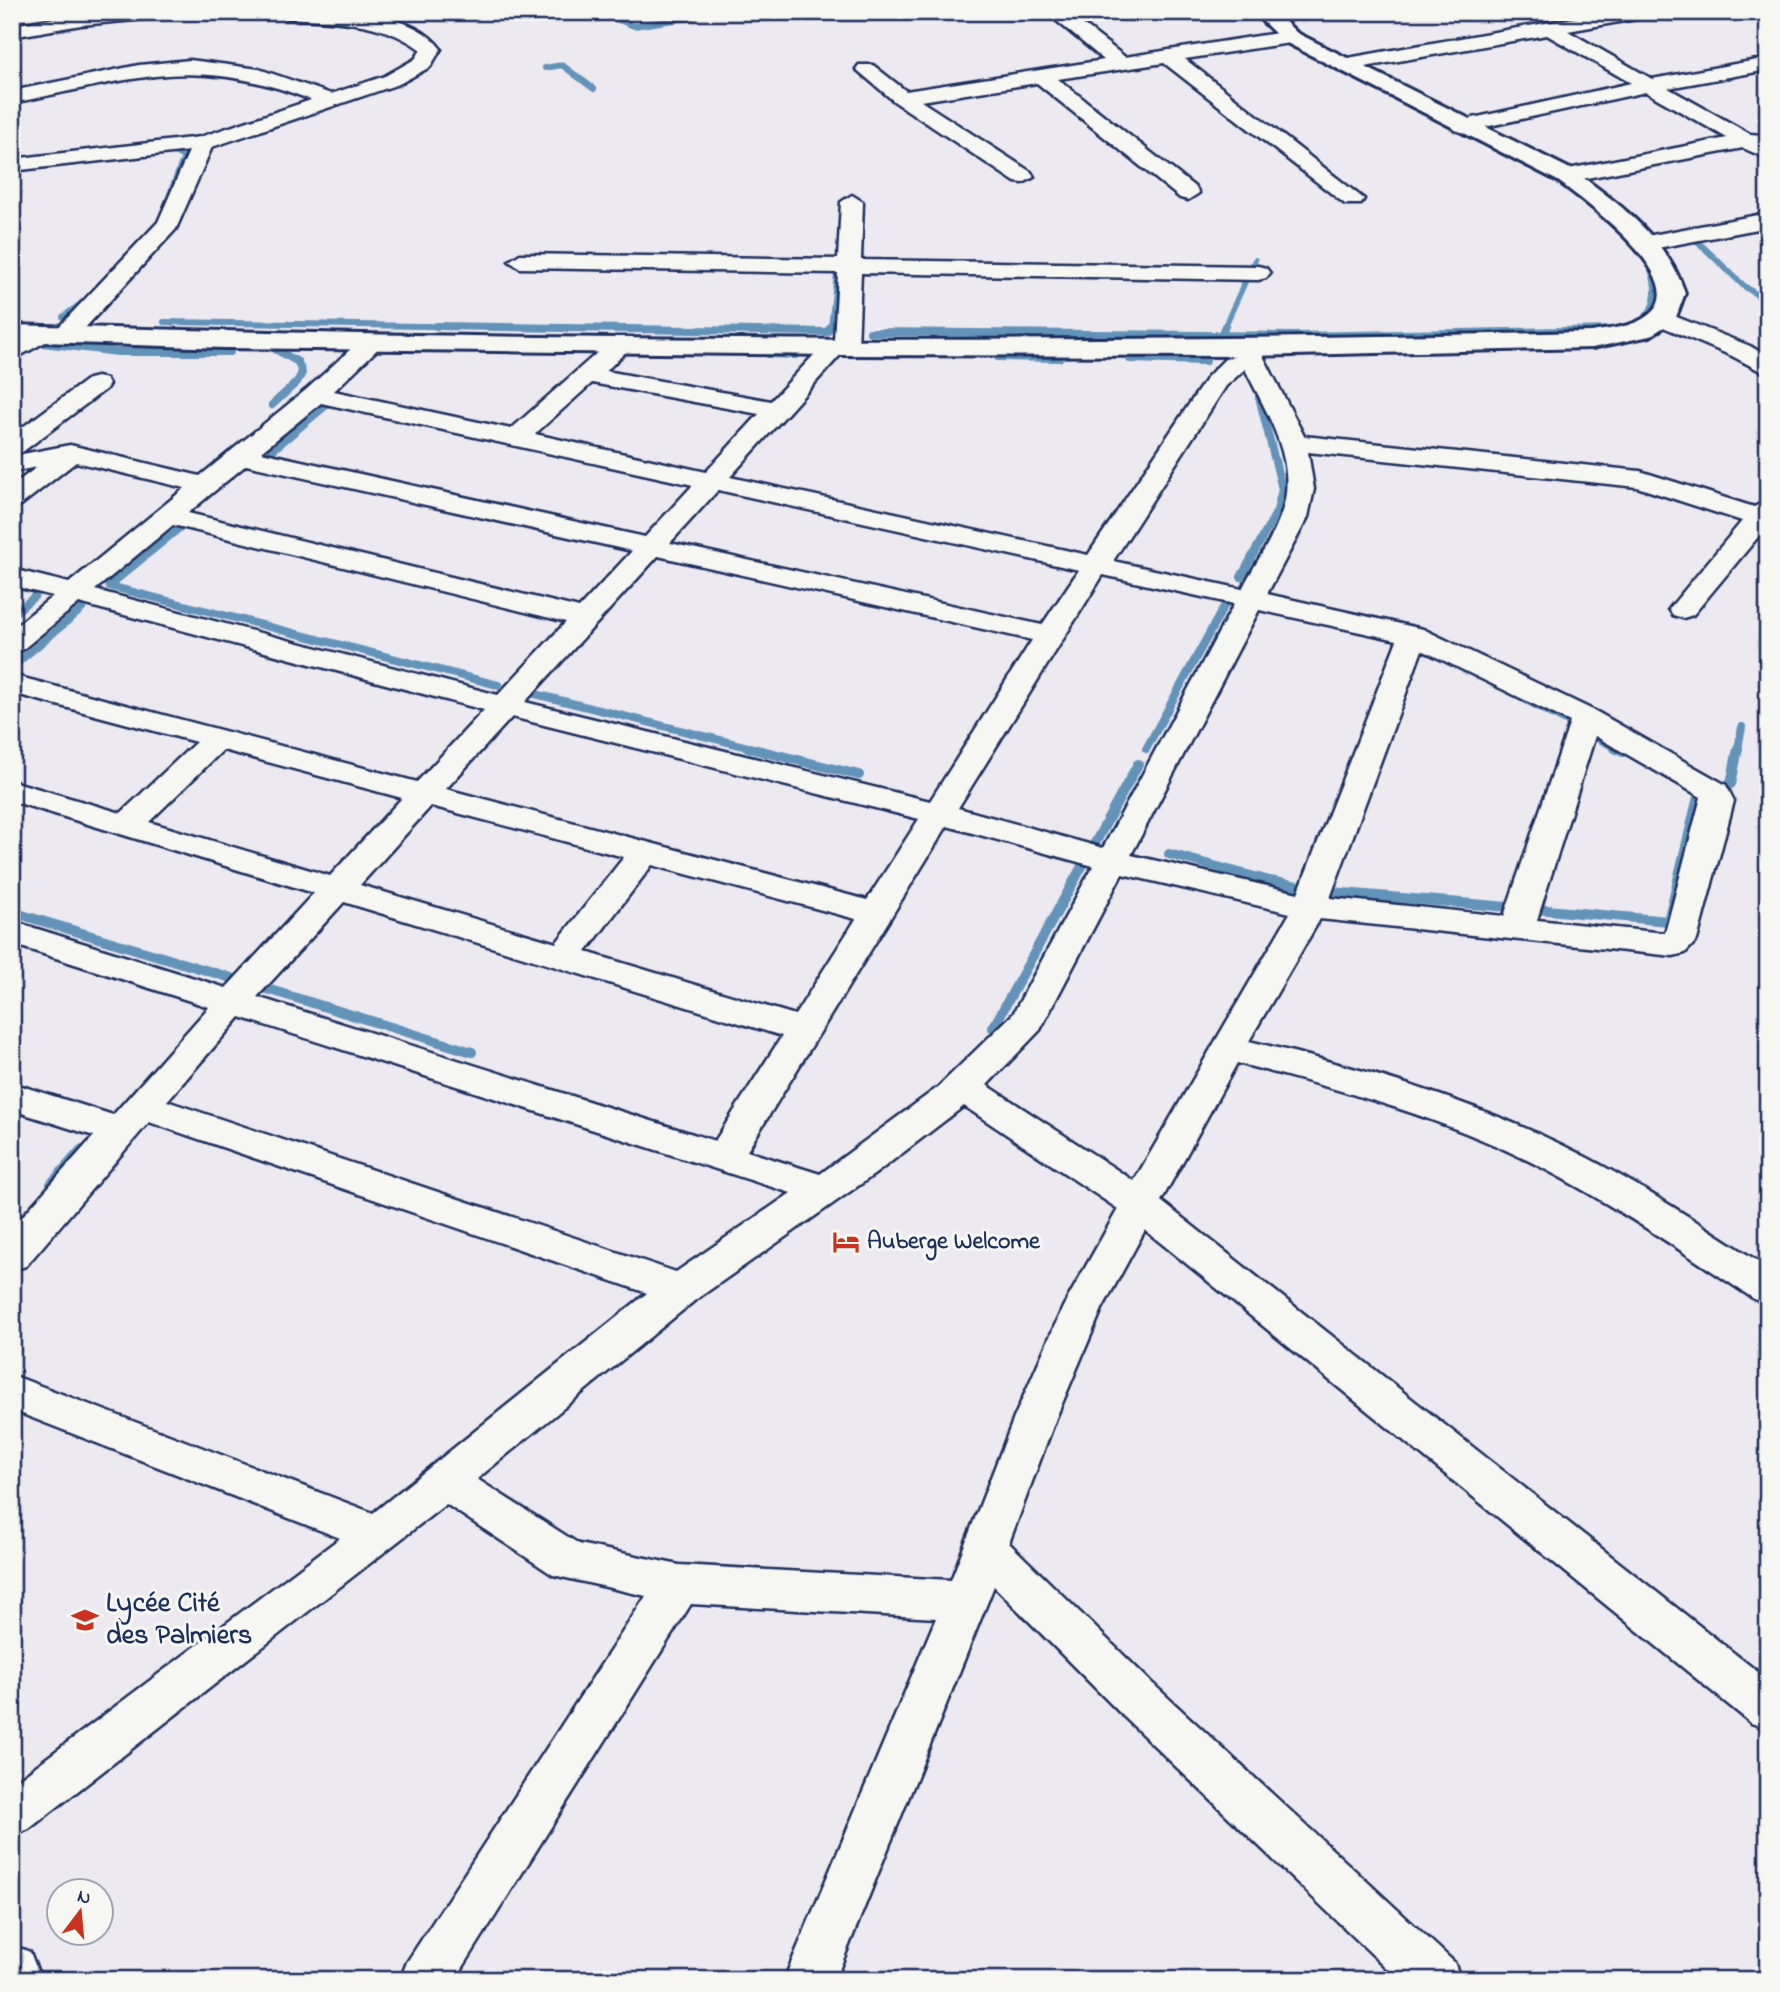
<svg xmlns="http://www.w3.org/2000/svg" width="1780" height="1992" viewBox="0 0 1780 1992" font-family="'Indie Flower',sans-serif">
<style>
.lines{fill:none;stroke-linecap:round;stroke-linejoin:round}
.stream-far2{stroke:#6393b9;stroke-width:6}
.stream-far1{stroke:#6393b9;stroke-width:8}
.stream{stroke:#6393b9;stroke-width:10}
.minor-casing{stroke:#1b2f5e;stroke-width:5}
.major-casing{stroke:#1b2f5e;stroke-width:6}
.minor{fill:#f6f6f2;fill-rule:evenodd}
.major{fill:#f6f6f2;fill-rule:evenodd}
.labels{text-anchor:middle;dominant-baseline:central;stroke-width:6;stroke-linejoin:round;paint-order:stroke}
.poi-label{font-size:24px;font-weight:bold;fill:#1b2f5e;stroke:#f6f6f2;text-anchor:start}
.near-poi-label{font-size:28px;font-weight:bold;fill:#1b2f5e;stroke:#f6f6f2;text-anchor:start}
</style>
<rect width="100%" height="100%" fill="#ede9f0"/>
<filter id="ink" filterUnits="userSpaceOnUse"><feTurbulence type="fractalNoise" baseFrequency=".0143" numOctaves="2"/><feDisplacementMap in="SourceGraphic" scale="14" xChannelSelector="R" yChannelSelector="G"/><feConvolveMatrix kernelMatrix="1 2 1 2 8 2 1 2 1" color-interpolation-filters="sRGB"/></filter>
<g filter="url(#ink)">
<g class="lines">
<g class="stream-far2">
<polyline points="598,12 634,26 694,17 703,12"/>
<polyline points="1332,66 1366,83"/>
<polyline points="545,68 562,65 594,89"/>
<polyline points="162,215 184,157 170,150"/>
<polyline points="1695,239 1744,286 1766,301"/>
<polyline points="63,317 82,303"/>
<polyline points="164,322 552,328"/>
<path d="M1640,322C1660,306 1657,285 1649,263"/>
<polyline points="831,328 837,273"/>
<polyline points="1224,328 1255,260"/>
</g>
<g class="stream-far1">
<polyline points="436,326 827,332 831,326"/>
<polyline points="870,332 1297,336 1616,330"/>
<polyline points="1222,333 1225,326"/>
<polyline points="34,342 118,352 230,352"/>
<polyline points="768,354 795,355"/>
<polyline points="998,357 1059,358"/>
<polyline points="1130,359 1206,361"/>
<polyline points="272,405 297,382 302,373 298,362 275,349 276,346"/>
<polyline points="268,454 330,402 336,403"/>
<polyline points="183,525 109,586 498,685"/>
<polyline points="1241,577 1277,511 1282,489 1259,397"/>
<polyline points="12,615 35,596"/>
<polyline points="12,667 82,609"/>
<polyline points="531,693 756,749"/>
<polyline points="1524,699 1571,724"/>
<polyline points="1589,734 1618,749"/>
<polyline points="1146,749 1228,599"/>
<polyline points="1738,749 1742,727"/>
</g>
<g class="stream">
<polyline points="749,748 859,775"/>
<polyline points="1615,748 1623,752"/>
<polyline points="1724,786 1731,784 1738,748"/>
<polyline points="1095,843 1138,764"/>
<polyline points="1169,854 1270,881 1331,892 1520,908"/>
<polyline points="1536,909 1668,921 1699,793 1692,789"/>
<polyline points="12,912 235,979"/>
<polyline points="254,985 472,1052"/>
<polyline points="993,1028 1086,859"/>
<polyline points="51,1184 81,1150"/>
</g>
<defs>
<g id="minor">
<polygon points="165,12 156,18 81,25 12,37 12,25 93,12"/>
<path d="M276,12C323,12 409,5 441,49L430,67L399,84L212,147L176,229L73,341H55L52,336L55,331L158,222L189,151L12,171V159L200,137L311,100C194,53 130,80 12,103V91L139,65L190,60L259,69L331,94L385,76L415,59L421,50C382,20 332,21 285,18Z"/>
<polygon points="1046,12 1067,12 1125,57 1290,31 1297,33 1300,37 1297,41 1290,43 1185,59 1364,199 1361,204 1345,204 1164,63 1058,79 1196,188 1199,193 1188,200 1180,198 1037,83 921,101 1031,172 1034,177 1023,183 1015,182 895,102 856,69 859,65 873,65 906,91 1104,60"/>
<polygon points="1608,12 1651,12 1642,18 1568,31 1652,79 1768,58 1768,70 1668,88 1750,134 1762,135 1764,142 1768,144 1768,159 1743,148 1566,182 1558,181 1555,176 1558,171 1727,138 1646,92 1462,132 1455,130 1452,126 1455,122 1631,83 1547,35 1342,71 1332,65 1342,59"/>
<path d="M852,195L863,202L861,260L1258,266L1266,268L1270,273L1266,278L1258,280L861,273L858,347L855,352L842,353L730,477L1088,555L1208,376L1225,359L1238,355L1235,348L1238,343H1256L1259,348L1304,436L1640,471L1754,507L1768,500V525L1693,615L1683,618L1673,615L1669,609L1742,521L1637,487L1308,452L1314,489L1308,517L1267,594L1423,629L1597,712L1726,785L1734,801L1697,940L1685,953L1673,956L1320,919L1249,1041C1356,1067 1463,1097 1562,1145C1634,1180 1701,1224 1768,1268V1303L1754,1299C1683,1252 1613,1204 1537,1165C1443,1117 1339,1089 1237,1063L1161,1201L1768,1680V1729L1751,1723L1145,1230L1102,1309L1056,1418L1009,1543L1152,1683L1454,1962L1461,1980H1399L1120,1713L994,1586L835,1980H784L936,1618L691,1604L455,1980H400L407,1962L646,1596L553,1575L446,1504L29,1829L12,1836V1784L340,1538L12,1410V1375L373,1513L647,1293L149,1122L26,1266L12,1270V1228L94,1136L12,1110V1083L113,1115L209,1007L12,944V921L226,988L314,893L12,801V781L121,813L196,742L12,693V675L417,782L484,710L79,603L22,650L12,653V629L53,596L12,586V569L69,583L185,488L76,462L21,505L12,507V486L37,467L12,472V456L70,445L200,476L307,389L365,336H383L386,341L334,391L511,429L615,337H633L636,342L606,371L771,401L826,342L834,340L838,273L520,268L509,261L520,254L838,259L841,202ZM1245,369C1267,414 1301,465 1280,517C1271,542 1254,565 1242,589L1113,561L1226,386ZM592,383L759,414L706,472L535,434ZM321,403L693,485L645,537L261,452ZM246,465L632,551L579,608L188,513ZM718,490L1079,570L1042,625L670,543ZM173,525L566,622L498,695L95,590ZM658,556L1032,640L930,801L525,702ZM1103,575L1234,604L1103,848L958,808ZM1259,610L1397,640L1298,893L1131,855ZM1422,650L1570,722L1504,916L1330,898ZM512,717L919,819L867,900L446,789ZM1595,736L1701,797L1665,933L1537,920ZM223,750L402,798L330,876L149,822ZM431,806L624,857L556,943L360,885ZM947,826L1093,866L1013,1014L937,1088L820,1174L747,1151ZM652,865L856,919L795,1015L586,952ZM1122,874L1290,913L1134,1181L987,1085L1040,1030ZM344,902L782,1036L715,1141L257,997ZM240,1017L791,1193L676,1272L167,1101ZM964,1106L1118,1209L1063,1307L1014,1418L951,1580L679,1565L579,1544L477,1479L694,1301L875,1174Z"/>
<polygon points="1768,213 1768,227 1647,250 1636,243 1647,236"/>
<polygon points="1664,312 1750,346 1768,357 1768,375 1732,356 1656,324 1652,319 1656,314"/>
<polygon points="40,328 49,330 52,335 49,340 12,360 12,342"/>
<polygon points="97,377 106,379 109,384 106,389 21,453 12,455 12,435 88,379"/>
<polygon points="12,1945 30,1952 41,1980 12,1980"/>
</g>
<path id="major" d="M1253,12H1275L1297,33L1574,171C1620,204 1667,239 1685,293L1675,320L1650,336L1592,348L1247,356L835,355L225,348L12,341V325C538,342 1066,344 1592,332C1612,328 1638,327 1653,311C1687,275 1582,199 1558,181L1283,41Z"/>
</defs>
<use href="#minor" class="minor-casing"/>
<use href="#major" class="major-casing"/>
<use href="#minor" class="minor"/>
<use href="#major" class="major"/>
</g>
</g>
<defs>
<symbol id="hotel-bare" viewBox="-9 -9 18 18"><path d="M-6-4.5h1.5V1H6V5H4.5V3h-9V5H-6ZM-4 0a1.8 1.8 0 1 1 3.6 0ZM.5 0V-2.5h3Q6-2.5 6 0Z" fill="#c8321e" stroke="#f6f6f2" stroke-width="2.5" paint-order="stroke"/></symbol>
<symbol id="school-bare" viewBox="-9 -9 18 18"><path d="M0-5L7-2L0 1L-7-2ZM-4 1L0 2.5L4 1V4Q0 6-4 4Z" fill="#c8321e" stroke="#f6f6f2" stroke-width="2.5" paint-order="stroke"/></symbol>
</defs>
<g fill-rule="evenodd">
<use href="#hotel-bare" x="827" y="1223" width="38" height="38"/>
<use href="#school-bare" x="66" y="1601" width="38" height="38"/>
</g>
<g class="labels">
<g class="poi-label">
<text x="867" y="1242">Auberge Welcome</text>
</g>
<g class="near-poi-label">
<text x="106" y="1604">Lycée Cité<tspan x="106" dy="32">des Palmiers</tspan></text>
</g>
</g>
<rect width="1780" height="1992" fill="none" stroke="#f6f6f2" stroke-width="42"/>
<rect x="21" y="21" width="1738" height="1950" fill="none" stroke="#1b2f5e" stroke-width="2.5" filter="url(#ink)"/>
<g transform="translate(80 1912) rotate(16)"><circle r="33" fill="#f6f6f2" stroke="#9ea6b7" stroke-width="2"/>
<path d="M0-5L12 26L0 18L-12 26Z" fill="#c8321e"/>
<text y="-10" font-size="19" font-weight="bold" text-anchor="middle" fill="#1b2f5e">N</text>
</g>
</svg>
